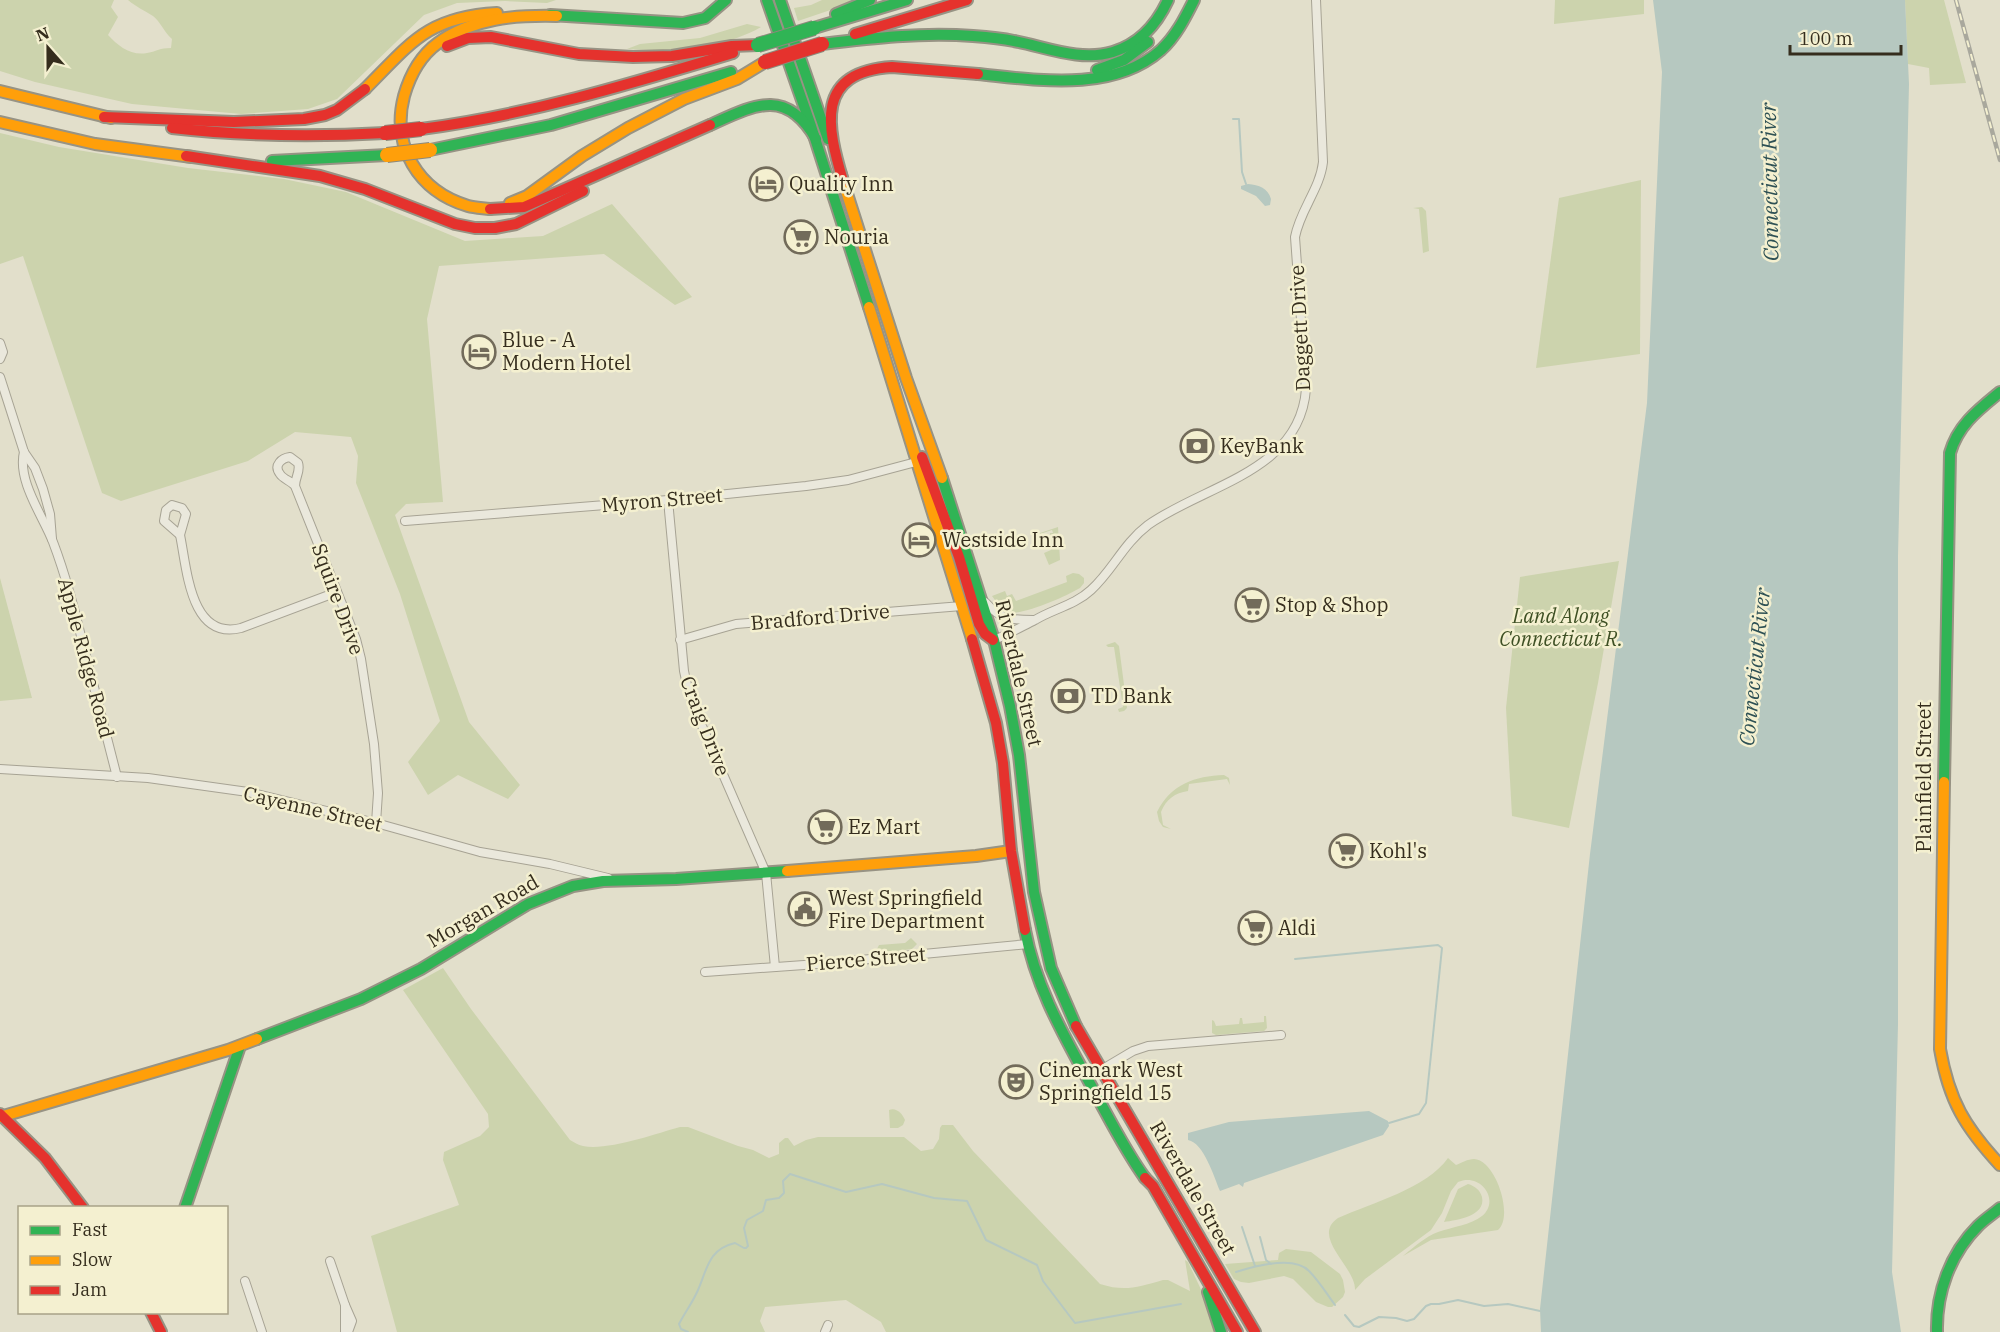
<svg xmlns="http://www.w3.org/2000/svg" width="2000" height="1332" font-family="'IBM Plex Serif',serif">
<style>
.green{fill:#ccd3ad;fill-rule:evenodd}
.water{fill:#b6c8c0}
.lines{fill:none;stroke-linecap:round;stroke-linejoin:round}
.stream{stroke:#b6c8c0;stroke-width:2}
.street-casing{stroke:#a7a394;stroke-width:10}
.fast-casing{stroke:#979384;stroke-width:14}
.slow-casing{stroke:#979384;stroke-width:14}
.jam-casing{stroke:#979384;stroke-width:14}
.street{stroke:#eae8dc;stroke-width:8}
.fast{stroke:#30b455;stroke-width:10}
.slow{stroke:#ff9f0a;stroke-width:10}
.jam{stroke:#e5322d;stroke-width:10}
.rail-casing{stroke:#a9a89d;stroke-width:4.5}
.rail{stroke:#f4f0d0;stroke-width:2;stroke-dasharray:7;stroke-linecap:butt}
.fast-bridge-casing{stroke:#8c897b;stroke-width:16;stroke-linecap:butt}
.slow-bridge-casing{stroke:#8c897b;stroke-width:16;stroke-linecap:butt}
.jam-bridge-casing{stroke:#8c897b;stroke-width:16;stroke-linecap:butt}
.fast-bridge{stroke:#30b455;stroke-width:14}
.slow-bridge{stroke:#ff9f0a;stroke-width:14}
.jam-bridge{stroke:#e5322d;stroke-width:14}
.labels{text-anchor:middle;stroke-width:5;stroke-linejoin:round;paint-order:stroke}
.poi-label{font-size:20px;fill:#352d1d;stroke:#f4f0d0;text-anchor:start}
.street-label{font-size:20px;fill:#352d1d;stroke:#f4f0d0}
.park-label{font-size:20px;font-style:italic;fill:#3e5024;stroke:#f4f0d0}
.water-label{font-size:21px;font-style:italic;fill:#2d5054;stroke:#f4f0d0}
</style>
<rect width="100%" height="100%" fill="#e2dfcb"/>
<g class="green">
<path d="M0,0H556L547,3L505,1L457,3L424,15L337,99L308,109L241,114L132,104L35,82L0,71ZM114,0H128C136,7 144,10 153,16C160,21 164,32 172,39L171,48C159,48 158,51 147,53C131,56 118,46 108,35L118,17L111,7Z"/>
<path d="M822,0H860L798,21L794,8L811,5Z"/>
<path d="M1555,0H1644V14L1554,24Z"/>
<path d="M1905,0H1944L1966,83L1930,85L1929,68L1908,64Z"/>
<path d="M747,24L761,27C723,49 671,52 627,49L640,44L700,38Z"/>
<path d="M0,133L59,147L188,168L284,179L346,192L465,241L543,236L612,204L692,297L675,305L604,254L439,266L427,319L443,502L406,504L395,515L469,722L520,785L508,799L458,775L428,795L408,762L440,721L400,594L356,483L358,456L351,437L295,432L248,461L121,501L102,493L23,256L0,264Z"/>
<path d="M1641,180L1640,354L1536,368L1559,198Z"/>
<path d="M1422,207L1426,211L1429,251L1423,253L1419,209L1413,208Z"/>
<path d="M1058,527L1060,560L1049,565L1044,553L1051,550L1050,533H1053L1052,530L1037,535L1036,538L1035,537L1037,534Z"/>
<path d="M1619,561L1598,683L1569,828L1512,816L1506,708L1520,577Z"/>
<path d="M1073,573L1079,574L1084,578V583L1080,588C1063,598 1023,615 1006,613V611L1001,608L992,596L1005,591L1007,596L1012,594L1016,601L1067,582L1066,576Z"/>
<path d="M0,578L32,698L0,701Z"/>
<path d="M1115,642L1119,646L1127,708L1124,711L1119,712L1118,709L1123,707L1114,647H1108L1106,645Z"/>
<path d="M1224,775L1229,778L1230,785L1227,779L1189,784L1188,791C1175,793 1166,799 1161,812L1163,825L1171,829L1163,827L1159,821L1157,812C1171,784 1195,776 1224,775Z"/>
<path d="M911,938L917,944L912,949L880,953L876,951L879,945L905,943Z"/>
<path d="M443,968L471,1009L570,1140C574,1142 578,1145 583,1146C607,1151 655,1134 680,1127H688L738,1146L753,1150L769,1158L779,1154V1143L785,1138H788L794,1146L806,1140L818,1137H904L921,1151L933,1149L939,1139L940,1128L942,1125H953L973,1151L1100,1284C1125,1292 1138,1287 1163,1280H1168L1190,1291L1185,1260L1188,1262L1206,1300L1216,1332H886L881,1322L846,1300L765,1307L760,1321L765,1332H397L371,1236L459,1205L443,1160L444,1152L480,1136L489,1127L488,1114L403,990Z"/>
<path d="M1264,1016H1266L1267,1028L1264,1031L1216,1035L1212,1033V1020L1214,1021L1216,1026L1239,1024L1240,1018H1242L1243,1024L1264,1022Z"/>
<path d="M889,1110C896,1107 902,1113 905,1120L903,1125L898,1128H890Z"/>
<path d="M1448,1158L1456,1165C1461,1163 1468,1159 1474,1159C1496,1160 1514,1217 1498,1230L1431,1240L1403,1256C1414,1247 1425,1237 1438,1232C1452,1227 1471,1225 1482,1216C1501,1200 1480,1172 1458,1182L1451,1191L1442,1213L1431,1230L1365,1279L1355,1290C1356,1267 1310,1237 1338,1218C1372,1203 1427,1188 1448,1158Z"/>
<path d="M1468,1184C1475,1186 1480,1190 1482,1197C1486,1216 1457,1220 1444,1222L1458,1189Z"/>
<path d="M1286,1249L1311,1252L1340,1274L1343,1280L1345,1292L1343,1297L1332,1307H1328L1316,1302L1293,1279L1284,1276L1249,1283L1241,1282L1234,1279L1225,1264L1278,1260L1279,1253Z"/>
</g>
<g class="water">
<path d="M1653,0H1905L1909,84L1898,556V1024L1892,1272L1901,1332H1541L1540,1309L1590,854L1647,403L1662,72Z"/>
<path d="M1248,184C1259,185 1268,188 1271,199L1270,205L1265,206L1256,196L1241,189V186Z"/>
<path d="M1369,1111L1388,1121L1389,1126L1383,1135L1244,1183L1243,1187L1239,1184L1220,1191C1214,1177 1204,1143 1188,1140V1133L1229,1122Z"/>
</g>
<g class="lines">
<g class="stream">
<path d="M1233,119H1239L1242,172L1246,184"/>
<path d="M1295,959L1438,945L1442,948L1426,1103L1419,1114L1389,1123"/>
<path d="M1242,1227L1255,1266"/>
<path d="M1260,1237L1266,1260L1271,1264"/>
<path d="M1236,1272C1255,1266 1294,1255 1309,1271C1319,1281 1327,1294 1335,1305"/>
<path d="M1345,1315L1354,1326L1359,1327L1379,1317L1396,1318L1407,1321L1414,1319L1426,1306L1431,1304H1439L1458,1300L1484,1306L1508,1304L1540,1311"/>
<path d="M688,1332L681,1329L679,1324C685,1312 693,1302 698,1290C707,1270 708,1249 735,1243L744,1248H746L748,1246L744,1228L747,1220L763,1211L766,1200L779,1198L784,1193L783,1181L790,1174L846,1192L882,1184L934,1198L967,1201L986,1240L1037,1265L1043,1281L1075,1323L1181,1304"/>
</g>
<g class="street-casing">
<g id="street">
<path d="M0,343L3,352L0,359"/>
<path d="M0,377L24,452L35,468L43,489L50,514L52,539"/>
<path d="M24,452C17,481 43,516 53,542C66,576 75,612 84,648C95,691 106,734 117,777"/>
<path d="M295,486C291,481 283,479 280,474C273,465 282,458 290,457L298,463C301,471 295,477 295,486L356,639L361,659L374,744L378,793L376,823"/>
<path d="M668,500L684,671L689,694L695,710L766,873L775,967"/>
<path d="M172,505L182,508L186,514L180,535L164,521L166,510Z"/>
<path d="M405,521L668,500L806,486L848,480L916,462"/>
<path d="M180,535C187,568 190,641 241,628L337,592"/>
<path d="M985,602C1001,620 1011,620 1033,620"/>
<path d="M680,640L736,624L962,606"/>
<path d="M994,640C1009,634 1021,627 1035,620C1053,609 1075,605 1091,590C1113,570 1123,544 1148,525C1204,485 1300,472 1306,389L1295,237C1300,210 1320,189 1323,162L1316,0"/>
<path d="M0,769L148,778L248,792L376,823L480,852L550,864L608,878"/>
<path d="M705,972L818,964L1028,944"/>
<path d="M1101,1070L1133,1051L1148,1046L1281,1035"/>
<path d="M330,1261L345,1305"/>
<path d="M245,1281L262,1332"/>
<path d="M345,1332V1305L352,1321L348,1332"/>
<path d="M825,1332L828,1325"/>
</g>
</g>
<g class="fast-casing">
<g id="fast">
<path d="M767,0L811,126L869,307"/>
<path d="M780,0L828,139"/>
<path d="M836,14L870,0"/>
<path d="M550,15L683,23L705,18L726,0"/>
<path d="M814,28L907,0"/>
<path d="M822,44C872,38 922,32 973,36C987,37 1000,38 1014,41C1046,47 1080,62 1113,52C1139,44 1157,24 1168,0"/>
<path d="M1097,70L1124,60L1148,42"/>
<path d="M978,74C1037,80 1112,93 1161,50C1176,36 1185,18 1194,0"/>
<path d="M710,125C754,105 786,87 816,139"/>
<path d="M430,150L551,125L731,72"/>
<path d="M272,161L387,155"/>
<path d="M942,478L994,640L1010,706L1019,755L1034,892L1051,968L1076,1026"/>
<path d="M1944,782L1950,453C1958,425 1978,410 2000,392"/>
<path d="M1025,930C1036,989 1066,1039 1094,1091C1110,1120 1126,1152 1145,1178"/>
<path d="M257,1039L361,999L421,969L528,904L573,886L603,881L676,879L787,871"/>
<path d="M185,1208L240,1046"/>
<path d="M1208,1292L1221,1332"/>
<path d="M1937,1332C1936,1293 1950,1254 1978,1226C1985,1219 1993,1214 2000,1208"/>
</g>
</g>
<g class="slow-casing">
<g id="slow">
<path d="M365,89C411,43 427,17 497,13"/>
<path d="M0,91L111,118"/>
<path d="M0,122L95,144L192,157"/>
<path d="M840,172L906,378L942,478"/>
<path d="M510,203L527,196L582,156L628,128L684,99L737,79L765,62"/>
<path d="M490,209C483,208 475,208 468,206C418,191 391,146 404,96C410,75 420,56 438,43C472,18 516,15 557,16"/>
<path d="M869,307L972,639"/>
<path d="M1944,782L1940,1049C1949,1101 1965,1127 2000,1165"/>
<path d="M787,871L976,856L1011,851"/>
<path d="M0,1117L228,1050L257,1039"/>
</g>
</g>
<g class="jam-casing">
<g id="jam">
<path d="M855,34L967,0"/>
<path d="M447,46L468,38L491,37L579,54L633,57L672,56L732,46L758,45"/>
<path d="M104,117L234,122L304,119L325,115L337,110L365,89"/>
<path d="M172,128C243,136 314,137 385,133"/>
<path d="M421,129C528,115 630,84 733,53"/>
<path d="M186,156L320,176L365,189L455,224L475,228H495L516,224L583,191"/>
<path d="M843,181C827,127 814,72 892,67L978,74"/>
<path d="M490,209L524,207L710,125"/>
<path d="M922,457L959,557L979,624L985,634L993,640"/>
<path d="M972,639L996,723L1003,763L1011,851L1025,930"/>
<path d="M1076,1026L1255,1332"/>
<path d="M0,1114L45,1158L83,1208"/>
<path d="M1145,1178L1153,1186L1237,1332"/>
<path d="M151,1312L161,1332"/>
</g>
</g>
<use href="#street" class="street"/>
<use href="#fast" class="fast"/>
<use href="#slow" class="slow"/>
<use href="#jam" class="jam"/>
<g class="rail-casing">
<path id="rail" d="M1956,0L2000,160"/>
</g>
<use href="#rail" class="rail"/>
<g class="fast-bridge-casing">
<path id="fast-bridge" d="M758,45L814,28"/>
</g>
<g class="slow-bridge-casing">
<path id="slow-bridge" d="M387,155L430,150"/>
</g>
<g class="jam-bridge-casing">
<g id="jam-bridge">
<path d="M765,62L822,44"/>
<path d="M385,133L421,129"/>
</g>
</g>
<use href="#fast-bridge" class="fast-bridge"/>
<use href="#slow-bridge" class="slow-bridge"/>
<use href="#jam-bridge" class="jam-bridge"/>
</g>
<defs>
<g id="hotel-ring" transform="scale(1.725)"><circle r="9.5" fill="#f4f0d0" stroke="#726b5a" stroke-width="1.5"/><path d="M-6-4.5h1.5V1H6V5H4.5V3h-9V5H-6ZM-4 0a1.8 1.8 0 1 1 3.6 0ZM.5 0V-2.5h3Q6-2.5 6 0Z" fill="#726b5a"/></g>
<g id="supermarket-ring" transform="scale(1.725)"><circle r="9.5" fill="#f4f0d0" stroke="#726b5a" stroke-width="1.5"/><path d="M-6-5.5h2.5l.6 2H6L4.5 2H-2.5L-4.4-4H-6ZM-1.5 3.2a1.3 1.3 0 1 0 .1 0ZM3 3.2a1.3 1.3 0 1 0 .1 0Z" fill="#726b5a"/></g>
<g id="bank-ring" transform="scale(1.725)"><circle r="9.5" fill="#f4f0d0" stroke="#726b5a" stroke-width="1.5"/><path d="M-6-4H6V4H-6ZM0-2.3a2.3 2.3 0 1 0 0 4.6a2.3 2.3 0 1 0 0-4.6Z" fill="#726b5a"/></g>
<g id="civic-ring" transform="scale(1.725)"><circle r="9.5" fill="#f4f0d0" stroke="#726b5a" stroke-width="1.5"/><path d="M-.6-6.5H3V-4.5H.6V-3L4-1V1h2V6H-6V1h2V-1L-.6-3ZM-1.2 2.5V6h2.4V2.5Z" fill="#726b5a"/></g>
<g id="theatre-ring" transform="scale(1.725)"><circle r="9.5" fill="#f4f0d0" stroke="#726b5a" stroke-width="1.5"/><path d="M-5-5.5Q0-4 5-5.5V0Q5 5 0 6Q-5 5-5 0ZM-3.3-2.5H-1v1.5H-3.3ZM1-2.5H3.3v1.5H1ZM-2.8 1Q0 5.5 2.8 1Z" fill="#726b5a"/></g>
</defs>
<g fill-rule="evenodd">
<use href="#hotel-ring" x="766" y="184"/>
<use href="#supermarket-ring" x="801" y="237"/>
<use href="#hotel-ring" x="479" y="352"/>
<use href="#bank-ring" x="1197" y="446"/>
<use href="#hotel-ring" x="919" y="540"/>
<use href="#supermarket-ring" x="1252" y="605"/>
<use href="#bank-ring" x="1068" y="696"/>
<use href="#supermarket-ring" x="825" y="827"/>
<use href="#supermarket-ring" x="1346" y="851"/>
<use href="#civic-ring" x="805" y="909"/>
<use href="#supermarket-ring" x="1255" y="928"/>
<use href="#theatre-ring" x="1016" y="1082"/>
</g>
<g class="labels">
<g class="poi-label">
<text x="789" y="191">Quality Inn</text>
<text x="824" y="244">Nouria</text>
<text x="502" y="347">Blue - A<tspan x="502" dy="23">Modern Hotel</tspan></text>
<text x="1220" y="453">KeyBank</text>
<text x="942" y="547">Westside Inn</text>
<text x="1275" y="612">Stop &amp; Shop</text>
<text x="1091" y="703">TD Bank</text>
<text x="848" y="834">Ez Mart</text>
<text x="1369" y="858">Kohl's</text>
<text x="828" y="905">West Springfield<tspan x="828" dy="23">Fire Department</tspan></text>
<text x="1278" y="935">Aldi</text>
<text x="1039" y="1077">Cinemark West<tspan x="1039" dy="23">Springfield 15</tspan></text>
</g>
<g class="street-label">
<text transform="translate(1300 328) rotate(-93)" y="7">Daggett Drive</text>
<text transform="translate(662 500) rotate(-5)" y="7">Myron Street</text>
<text transform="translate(338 599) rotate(70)" y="7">Squire Drive</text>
<text transform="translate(820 617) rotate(-5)" y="7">Bradford Drive</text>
<text transform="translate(86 658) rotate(75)" y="7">Apple Ridge Road</text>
<text transform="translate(1019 673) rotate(77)" y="7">Riverdale Street</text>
<text transform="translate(705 726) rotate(69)" y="7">Craig Drive</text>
<text transform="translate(1924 777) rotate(-90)" y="7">Plainfield Street</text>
<text transform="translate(313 809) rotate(13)" y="7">Cayenne Street</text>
<text transform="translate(483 911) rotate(-30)" y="7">Morgan Road</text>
<text transform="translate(866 959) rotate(-5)" y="7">Pierce Street</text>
<text transform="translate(1193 1188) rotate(60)" y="7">Riverdale Street</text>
</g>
<g class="park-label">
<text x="1561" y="623">Land Along<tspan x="1561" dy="23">Connecticut R.</tspan></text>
</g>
<g class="water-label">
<text transform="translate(1770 182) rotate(-91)" y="7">Connecticut River</text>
<text transform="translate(1755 667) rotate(-84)" y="7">Connecticut River</text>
</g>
</g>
<rect x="18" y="1206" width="210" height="108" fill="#f4f0d0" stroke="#a8a288" stroke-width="1.5"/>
<rect x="30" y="1226" width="30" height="9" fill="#30b455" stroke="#a8a288" stroke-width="1.5"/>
<text x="72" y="1236" font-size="18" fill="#352d1d">Fast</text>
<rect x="30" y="1256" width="30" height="9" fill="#ff9f0a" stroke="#a8a288" stroke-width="1.5"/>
<text x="72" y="1266" font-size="18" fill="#352d1d">Slow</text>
<rect x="30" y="1286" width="30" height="9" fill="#e5322d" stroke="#a8a288" stroke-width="1.5"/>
<text x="72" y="1296" font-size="18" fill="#352d1d">Jam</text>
<g transform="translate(48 48) rotate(339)" stroke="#f4f0d0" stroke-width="4.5" paint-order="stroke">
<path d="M0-4.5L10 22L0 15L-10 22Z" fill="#352d1d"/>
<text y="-9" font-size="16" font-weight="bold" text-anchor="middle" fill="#352d1d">N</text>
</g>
<path d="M1790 45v9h111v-9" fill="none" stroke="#352d1d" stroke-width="3"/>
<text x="1799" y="45" font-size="18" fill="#352d1d" stroke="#f4f0d0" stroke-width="4.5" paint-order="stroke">100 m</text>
</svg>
